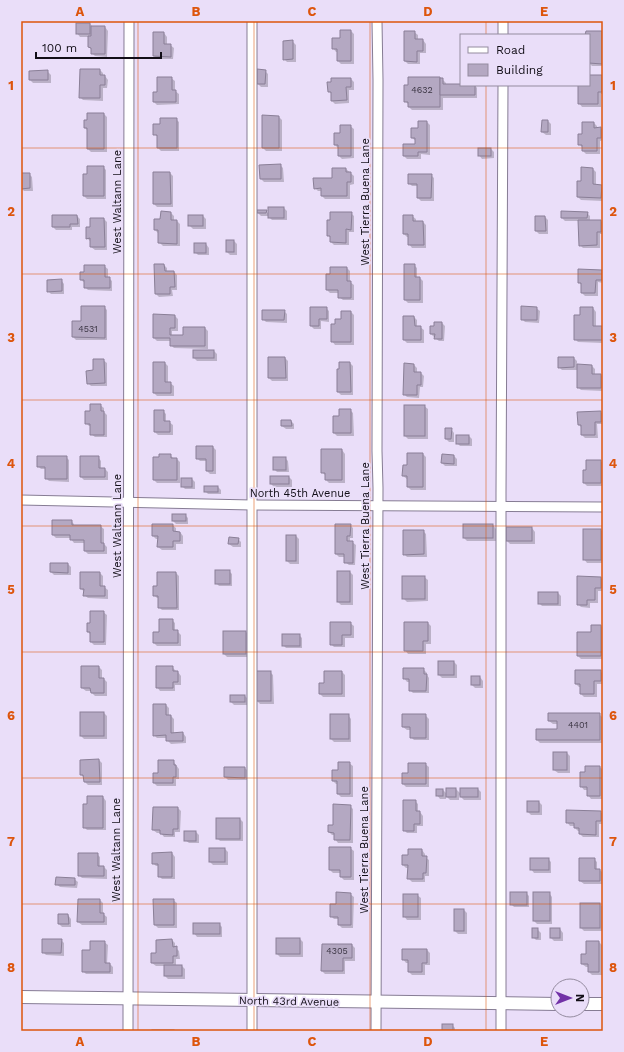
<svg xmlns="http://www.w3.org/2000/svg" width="624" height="1052" font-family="'Work Sans',sans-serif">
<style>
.shadow{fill:#0003}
.building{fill:#b4a8c2;stroke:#8a7f97}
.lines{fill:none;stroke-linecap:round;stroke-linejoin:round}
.minor-casing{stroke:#867c94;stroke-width:11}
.major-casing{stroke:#867c94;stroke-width:14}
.minor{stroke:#fff;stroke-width:9}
.major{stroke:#fff;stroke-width:12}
.grid{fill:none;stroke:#dd550d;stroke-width:1;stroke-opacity:0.55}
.labels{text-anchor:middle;stroke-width:3.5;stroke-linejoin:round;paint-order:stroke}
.number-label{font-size:9px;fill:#3a3442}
.street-label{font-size:11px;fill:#120e17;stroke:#eadef9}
.neatline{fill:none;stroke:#dd550d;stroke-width:1.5}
.grid-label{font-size:13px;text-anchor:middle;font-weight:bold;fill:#dd550d}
</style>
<rect width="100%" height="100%" fill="#eadef9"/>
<g class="shadow">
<path d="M90,24L93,27H105L108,31L107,57L95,56L92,53V50L89,47V37H80L77,33Z"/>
<path d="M351,31L354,34V64H341L338,61V52H336L333,48L341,39Z"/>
<path d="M414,32L418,35V40H423L426,44V53H420V64H408L405,61Z"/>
<path d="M602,32L603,34V66H592L589,63V35H586Z"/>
<path d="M154,33H164L167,37V45H170L174,48L173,59H157L154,56Z"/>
<path d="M292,41L296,45V62H287L284,59Z"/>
<path d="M100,70L103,73V76H105L108,80L107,88H103V101L83,100L80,97Z"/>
<path d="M47,71L51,75V83H33L30,80V72Z"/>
<path d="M265,71L268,74V87H261L258,84Z"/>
<path d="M589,76H602L603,77V94H601V107H582L579,103V85H589Z"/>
<path d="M171,78L175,81V91L179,94V104L157,105L154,102Z"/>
<path d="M351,79L354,82V90H349V103L335,104L332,101V95L329,91Z"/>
<path d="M442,79L446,83V85H475L477,88V98H443V110H412L409,107V105L405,101Z"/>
<path d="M104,114L107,117V152H91L88,149V131L85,128Z"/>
<path d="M279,117L282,120V151H266L263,148Z"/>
<path d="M176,119L179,122V151H161L158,148V137L154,134L161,125Z"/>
<path d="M543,121H548L551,124V135H546L542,132Z"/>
<path d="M419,122H427L430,125V155L421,154V159H407L404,156L416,145V141L412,138L419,129Z"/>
<path d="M594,123L597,126V129L601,128L603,131V140L600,141V154H586L583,151V148L579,144L583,135Z"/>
<path d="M350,126L354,129V158L342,159L339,156L338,148L335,145L341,134Z"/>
<path d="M479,149H491L494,152V158L482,159L479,155Z"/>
<path d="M280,165L283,168L284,182H264L261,179Z"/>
<path d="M103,167L106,170V199H87L84,196Z"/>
<path d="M582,168L593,169L596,172V185L601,186L603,187V201L581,200L578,197L582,182Z"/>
<path d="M346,169L354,176V184L350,185V199H325L322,196V191H318L315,188L333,179Z"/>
<path d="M154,173H170L173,176V207H157L154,204Z"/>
<path d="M21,174H29L32,177L33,191H24L21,188Z"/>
<path d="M431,175L434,178V201H421L418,198V186H412L409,183Z"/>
<path d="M284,208L287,211V220H272L269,217V216H261L258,213L266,211L269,214Z"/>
<path d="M171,213L174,216V221H177L180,224V246H163L160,243V233H158L155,230L161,220Z"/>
<path d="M351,213L354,216V232H349V245H334L331,242V238L328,235L331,221Z"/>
<path d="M587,213L590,216V221H601L603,223V234H600V248H583L580,245L579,221H565L562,218Z"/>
<path d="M77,216L80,219V227H72V230H56L53,227Z"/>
<path d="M203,216L206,219V229H193L189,225Z"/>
<path d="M412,216L416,219V222H423L426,225V248H412L409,244V237H407L404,234Z"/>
<path d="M536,217H545L548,220V234H539L536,231Z"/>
<path d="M104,219L107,222V250H95L91,247L90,241L87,238L91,228Z"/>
<path d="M234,241L237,244V255H230L227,252Z"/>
<path d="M206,244L209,248V255H198L195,252Z"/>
<path d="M164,265L167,268V272H174L177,275V290H172L173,296L159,297L156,294Z"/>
<path d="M414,265L417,268V278H420L423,281V303H408L405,300Z"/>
<path d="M104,266L108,269V278H109L112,281V291L88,290L85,287V283L81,280V273H85Z"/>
<path d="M347,268L350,271V282L354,285V300H343L339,297V293H330L327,290L331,275Z"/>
<path d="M602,271L603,272V283L598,282V296H585L582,293V286L579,282Z"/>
<path d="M61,280L64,284V294H51L48,291Z"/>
<path d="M104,307L107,310V340H76L73,337L82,322Z"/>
<path d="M326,308L329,311V322L321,321V329H314L311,326Z"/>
<path d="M536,308L540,311L539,323L525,322L522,319Z"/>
<path d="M593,308L596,312V327H602L603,329V343L578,342L575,339L581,316Z"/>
<path d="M284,311L287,314V323L266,322L263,319Z"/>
<path d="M351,312L354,315V345H335L332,341L336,325Z"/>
<path d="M175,316L178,319V331H172V336H184L205,328L208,331V349L174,348L171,345V341H157L154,338Z"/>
<path d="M404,317H414L417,320V327H420L424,330V343H407L404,340Z"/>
<path d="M442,323L445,326L444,341H439L435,338V337H434L431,334Z"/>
<path d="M214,351L217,354V361H197L194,358Z"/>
<path d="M285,358L288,361V381H272L269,378Z"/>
<path d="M574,358L577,361V365L592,366L595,369V375H601L603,377V391L581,390L578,387V370H562L559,367Z"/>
<path d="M103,360L107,363V386H91L88,383L94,371Z"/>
<path d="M165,363L168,366V383H170L174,386V396H157L154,393Z"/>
<path d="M350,363L353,366V395H341L338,392Z"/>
<path d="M405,364L414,365L417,368V373H421L424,376L423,387H420L419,398L407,397L404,394Z"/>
<path d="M100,405L104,408V412L107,415V437H95L91,434V426H89L86,423L91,412Z"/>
<path d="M424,406L428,409V439H408L405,436Z"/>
<path d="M350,410L353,413L354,436H337L334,433L340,417Z"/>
<path d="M163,411L166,414V422H169L173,425V435H158L155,432Z"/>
<path d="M601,412L603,415V424H597L598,438H585L582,435V428L579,425Z"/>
<path d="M282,421H291L294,424V429H286L282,426Z"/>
<path d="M451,429L454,433V442H449L446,439Z"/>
<path d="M457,436H469L472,439V446H460L457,443Z"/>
<path d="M197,447H213L216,450V474H210L207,471V461H200L197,458Z"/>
<path d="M322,450H342L345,454V483H329L326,480L325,475L322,472Z"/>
<path d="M408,454H423L426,457V490H411L408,487V479H407L403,476L408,466Z"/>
<path d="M170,455L174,459H177L180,462V483H157L154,480Z"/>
<path d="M454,456L457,459V466H445L442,463Z"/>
<path d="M66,457L69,460V482L49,481L46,478V469H41L38,466Z"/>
<path d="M98,457L101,461V469H105L108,472V480H84L81,477Z"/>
<path d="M285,458L288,461L289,472H277L274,469Z"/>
<path d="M600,461L603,463V486H587L584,483L587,471Z"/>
<path d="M289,477L292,480V487H274L271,484Z"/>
<path d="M182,479H192L195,482V489H185L182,486Z"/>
<path d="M218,487L221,490V494H208L205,491Z"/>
<path d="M185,515L188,518V524H176L173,521Z"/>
<path d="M71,521L74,524V526H100L104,529V544L107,547V554H88L85,551V543H74L71,539V538H56L53,535Z"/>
<path d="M172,525L176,528V532H180L183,536V544H176V550H162L158,547V539H156L153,536Z"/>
<path d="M350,525L353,528V538H350V542H352L356,545L355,565H349L345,562V557H339L336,554Z"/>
<path d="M464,525H493L496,529V541H467L464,538Z"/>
<path d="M532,528L535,532V544H510L507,541Z"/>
<path d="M584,530H601L603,532V563H587L584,559Z"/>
<path d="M423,531L426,534L427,557H407L404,554Z"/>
<path d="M296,536L299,539V564H290L287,561Z"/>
<path d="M238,539L241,542V547H233L229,544Z"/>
<path d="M68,564L71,567V575H54L51,572Z"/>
<path d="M229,571L232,574V586H219L216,583Z"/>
<path d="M350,572L353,575V605H341L338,602Z"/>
<path d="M81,573H100L103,576V587H104L108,590V599L88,598L84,595L85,592L81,589Z"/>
<path d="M176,573L179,576V610H162L159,607V598H157L154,595Z"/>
<path d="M424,577L428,580V601L407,602L403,598Z"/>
<path d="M578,577L601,578L603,580V591H598V603H590V608L581,607L578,604Z"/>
<path d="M539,593H558L561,596V606H542L539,603Z"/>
<path d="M103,612L107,615L106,645H94L91,642V635L88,632L91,624Z"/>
<path d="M172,620L175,623V631H177L181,635V646H157L154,643L160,633Z"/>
<path d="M350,623L354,626V638H345V647H334L331,644Z"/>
<path d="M428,623L431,626V644H426V654H408L405,650Z"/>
<path d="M592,626H601L603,628V659H581L578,656L592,633Z"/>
<path d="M246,632L249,635V657H227L224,654Z"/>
<path d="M299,635L302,638V648H286L283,645Z"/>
<path d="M454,662L457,665V678H442L439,675Z"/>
<path d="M99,667L102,670V679H104L107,682V696H95L92,693L91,691H86L82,688Z"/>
<path d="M172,667L176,671V672H178L181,676V685H175V691H160L157,687Z"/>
<path d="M423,669L427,673V675L429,678V693H413L410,690V682H407L404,678Z"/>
<path d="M600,671L603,674V684H597V697H584L581,694V687H579L576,684Z"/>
<path d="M270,672L273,675L274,704H260L257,701Z"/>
<path d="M342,672L345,675V697H323L320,694L325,684Z"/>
<path d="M480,677L483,681V688H475L472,685Z"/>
<path d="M245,696L248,699V705H234L231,702Z"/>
<path d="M166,705L169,708V716H171L174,719V734L183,733L186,737V743L171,744L167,740V738H157L154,735Z"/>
<path d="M104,713L107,716V739H84L81,736Z"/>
<path d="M599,714L602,717V743H540L537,740V730H558V724H553L549,721Z"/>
<path d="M348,715L351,719V742H334L331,739Z"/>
<path d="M425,715L429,719V740H414L411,737V730H407L403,727Z"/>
<path d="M554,753H567L570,756V773H558L554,770Z"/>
<path d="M99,760L102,763V785H88L85,782V778L81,775Z"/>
<path d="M173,761L179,769V779H176V786H157L154,783L159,774Z"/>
<path d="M349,763L353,766V797H341L338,794V784H336L333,781L339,771Z"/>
<path d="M425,764L429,767V787H406L403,784L409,774Z"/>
<path d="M600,767L603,770V799H591L588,795V790H584L581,786L586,773Z"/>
<path d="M245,768L248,771V780H228L225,777Z"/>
<path d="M456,789L461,794L478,789L481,792V800H464L459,795V800H450L446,796V799H440L437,795L443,790L447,794Z"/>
<path d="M103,797L106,801V830H87L84,827Z"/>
<path d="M415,801L418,804V812H420L423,816V826H417V833H407L404,830Z"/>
<path d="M539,802L542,805V815H531L528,812Z"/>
<path d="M350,806L353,809V843H338L335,839V835H332L329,832Z"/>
<path d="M178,808L181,811L180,832H175V837H164L161,833H157L153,830Z"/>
<path d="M600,812L603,814V824H599V837H583L580,834V831H578L575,828V826H570L567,822Z"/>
<path d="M240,819L243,822V841H220L217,838Z"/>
<path d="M196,832L199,835V843H189L185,840Z"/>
<path d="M350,848L354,851V880H344L341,877V873H333L330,870Z"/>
<path d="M225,849L228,852V865H213L210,862Z"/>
<path d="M422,850L425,854V857L429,860V876H425V882H412L408,878L409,868H406L403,865L409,856Z"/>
<path d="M172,853L175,857V879H162L159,876V866H156L153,863Z"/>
<path d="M97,854L100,857V867H104L107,870V879L82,878L79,875Z"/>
<path d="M548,859L551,862V873H534L531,869Z"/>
<path d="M594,859L597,862V870H600L603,873V884H584L580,881Z"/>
<path d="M74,879L78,882L77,888L60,887L56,884Z"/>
<path d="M526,893L529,896V907H514L511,904Z"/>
<path d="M534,893H549L552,897V924H537L534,921Z"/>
<path d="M350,894L354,897L353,928H342L339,925V919H334L331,916L337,905Z"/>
<path d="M417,895L421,898V920H407L404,916Z"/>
<path d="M100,900L103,903V914L107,917V925H82L78,922Z"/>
<path d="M173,900L177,903V928H158L155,925Z"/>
<path d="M600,904L603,907V931H584L581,928Z"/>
<path d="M455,910H464L467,913V934H458L455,931Z"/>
<path d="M59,915H68L71,919V927H62L59,924Z"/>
<path d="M219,924L222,927V937H197L194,933Z"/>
<path d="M537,929L541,933V940H536L533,937Z"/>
<path d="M560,929L563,933V941H554L551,938Z"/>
<path d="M300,939L303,942V957H280L277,954Z"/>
<path d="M61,940L64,943V956L46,955L43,952Z"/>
<path d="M172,940L175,943V947L179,951L180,959H176V966H182L185,969V979H168L165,976V966H156L152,963L157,954Z"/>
<path d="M104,942L108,945L107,964H110L113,967V974H86L83,971L91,951Z"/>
<path d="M599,942L602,945V975H592L589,972V967H586L582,964Z"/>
<path d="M323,945H352L355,948V961H345V974H325L322,971Z"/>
<path d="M427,950L430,953V965H425V975H412L409,972V963H406L403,959Z"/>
<path d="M452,1025L455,1028V1031H444Z"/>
</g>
<g class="building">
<rect x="76" y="23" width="14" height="11"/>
<path d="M91,26H105V54H91V48L88,47V36H91Z"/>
<path d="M340,30H351V61H337V49H332V38H340Z"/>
<path d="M404,31H415V39H423V51H417V62L404,61Z"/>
<path d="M586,31H602V64L589,63V35H585Z"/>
<path d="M153,32H164V44H171V57L153,56Z"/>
<path d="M293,40V59L283,60V41Z"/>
<path d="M80,69H100V75H105V85H100V98H79Z"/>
<path d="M257,69L266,70L265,84H257Z"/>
<path d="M48,70V80H29V71Z"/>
<path d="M589,75H602V92H598V104H578V85H589Z"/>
<path d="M157,77H172V90H176V102H153V92H157Z"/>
<path d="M408,77H440V107H408V102H404V85H408Z"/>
<path d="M331,78H351V87H346L347,100L331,101V92H328L327,82H331Z"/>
<path d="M440,78H443V84H461V85H475V95H440Z"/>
<path d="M87,113H104V149H87V128H84V120H87Z"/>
<path d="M262,115L279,116V148H262Z"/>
<path d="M160,118H177V148H157V135H153V124H160Z"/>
<path d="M542,120H548V132H541Z"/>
<path d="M418,121H427V152H418V156H403V144H415V138H411V128H418Z"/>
<path d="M582,122H594V128L601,127V138H597V151H582V145H578V134H582Z"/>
<path d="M340,125H351V156H338V145H334V133H340Z"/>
<rect x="478" y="148" width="13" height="8"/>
<path d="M281,164V179H260L259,165Z"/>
<path d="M87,166H104V196H83V174H87Z"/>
<path d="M581,167L593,168V184L602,185L601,198L577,197V181H581Z"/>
<path d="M332,168H346V172H351V182H347V196H321V188L314,189L313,178H332Z"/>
<path d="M153,172H170L171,204H153Z"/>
<path d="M21,173H30V188L21,189Z"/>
<path d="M408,174H432L431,198H417V184H408Z"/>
<rect x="268" y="207" width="16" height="11"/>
<path d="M257,210H267L266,213H257Z"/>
<path d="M161,211L171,212V220H177V244L158,243V230H154V219H160Z"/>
<path d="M561,211L588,212L587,218H561Z"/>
<path d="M330,212H352L351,230L346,229V243L330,242V236H327V220H330Z"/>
<path d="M52,215H77L78,224H70V227H52Z"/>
<rect x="188" y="215" width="15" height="11"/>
<path d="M403,215H413V221H423L424,245H408V234H403Z"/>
<path d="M535,216H545L546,231H535Z"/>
<path d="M90,218H104L105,247H90V238L86,239V227H90Z"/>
<path d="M578,220H601V232H597V245L579,246Z"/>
<rect x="226" y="240" width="8" height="12"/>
<rect x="194" y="243" width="12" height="10"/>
<path d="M154,264H164L165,271H174L175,287H170V294H155Z"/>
<path d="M404,264H415V277H420V300H404Z"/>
<path d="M84,265H105V277H110V288H84V280H80V272H84Z"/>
<path d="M330,267H347V281H351V298H338V290H326V274H330Z"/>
<path d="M578,269L602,270V280H596L595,293H581V283H578Z"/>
<path d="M62,279V291L47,292V280Z"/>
<path d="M81,306H105V338L72,337V321H81Z"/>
<path d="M521,306L537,307V320H521Z"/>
<path d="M310,307H327V319H319V326H310Z"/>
<path d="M580,307H593V326H602V340H574V315H580Z"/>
<path d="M262,310H285L284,320H262Z"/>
<path d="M341,311H351V342H331V324H335V319H341Z"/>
<path d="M153,314L175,315V328H170V335H183V327H205V346H170V338H153Z"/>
<path d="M403,316H414L415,326H421V340H403Z"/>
<path d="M434,322H442V339H434L435,334H430V326H434Z"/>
<rect x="193" y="350" width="21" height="8"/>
<path d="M268,357H285L286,378H268Z"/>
<path d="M558,357H574V367L558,368Z"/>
<path d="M93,359H104L105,383L87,384L86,371L93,370Z"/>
<path d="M153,362H165V382H171V393H153Z"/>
<path d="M339,362H350L351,392H337V369H339Z"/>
<path d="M404,363L414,364V372H421V385H417V395H403Z"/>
<path d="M577,364L592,365V374H601V388H577Z"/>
<path d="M90,404H101V411H104V435H90V424H85V411H90Z"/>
<rect x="404" y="405" width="21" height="31"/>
<path d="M339,409H351V433H333V416H339Z"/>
<path d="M154,410H164V421H170V432H154Z"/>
<path d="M601,411V422H595V435H581V425H578L577,412Z"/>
<path d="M281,420H291L292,426H281Z"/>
<path d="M445,428H452L451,439H445Z"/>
<rect x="456" y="435" width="13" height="9"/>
<path d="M196,446H213V471H206V459H196Z"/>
<path d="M321,449H342V480H325V473H321Z"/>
<path d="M407,453H423V487H407V476H402L403,465H407Z"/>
<path d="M159,454H171V458H177V480H153V457H159Z"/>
<path d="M442,454L454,455V464L441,463Z"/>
<path d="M37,456H67V479H45V467H37Z"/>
<path d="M80,456H99V468H105V477H80Z"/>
<rect x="273" y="457" width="13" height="13"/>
<path d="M586,460H601V483H583V470H586Z"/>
<rect x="270" y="476" width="19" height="8"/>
<rect x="181" y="478" width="11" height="9"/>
<rect x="204" y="486" width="14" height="6"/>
<rect x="172" y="514" width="14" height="7"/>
<path d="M52,520H72V525H101V543H104V551H84V540H70V535H52Z"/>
<path d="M152,524H173V531L180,532V541H173V547H157L158,536H152Z"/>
<path d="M335,524H351L350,536H347V541H353V563H344V554H335Z"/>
<rect x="463" y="524" width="30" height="14"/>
<rect x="506" y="527" width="26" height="14"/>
<rect x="583" y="529" width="18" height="31"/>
<path d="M403,530H424V554L403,555Z"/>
<rect x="286" y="535" width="10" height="26"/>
<path d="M229,537L239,538L238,544H228Z"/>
<path d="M50,563H68V573L50,572Z"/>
<rect x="215" y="570" width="15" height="14"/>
<rect x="337" y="571" width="13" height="31"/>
<path d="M80,572H100V586H105V596H83L84,589H80Z"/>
<path d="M157,572H176L177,608H158V596H153V586H157Z"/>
<rect x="402" y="576" width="23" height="23"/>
<path d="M577,576L601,577V588H595V600H587V605H577Z"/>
<rect x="538" y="592" width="20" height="12"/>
<path d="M90,611H104V642H90V632H87V623H90Z"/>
<path d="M159,619H173V630H178V643H153V632H159Z"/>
<path d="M330,622H351V635H342V645H330Z"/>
<path d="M404,622H428V641H423V651H404Z"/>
<path d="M591,625H601V656H577V632H591Z"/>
<rect x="223" y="631" width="23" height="23"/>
<rect x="282" y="634" width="18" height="12"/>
<rect x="438" y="661" width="16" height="14"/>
<path d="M81,666H99V678H104V693H91L90,688H81Z"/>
<path d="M156,666H173V671H178V682H173V688H156Z"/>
<path d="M403,668H424V674H427L426,691H409V679H403Z"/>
<path d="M575,670H601V681H594V694H580V684H575Z"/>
<rect x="256" y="671" width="15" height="30"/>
<path d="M324,671H342V694H319V683H324Z"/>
<rect x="471" y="676" width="9" height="9"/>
<rect x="230" y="695" width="15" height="7"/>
<path d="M153,704H166V715H171V733L183,732V741H166V735L153,736Z"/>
<rect x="80" y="712" width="24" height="24"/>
<path d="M548,713H600V740H536V729H557V721H548Z"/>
<rect x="330" y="714" width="19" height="25"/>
<path d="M402,714H426V738H410V727H402Z"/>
<rect x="553" y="752" width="14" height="18"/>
<path d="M99,759L100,782H84L83,775H80V760Z"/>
<path d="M158,760H174V765H176V777H173V783H153V773H158Z"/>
<path d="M338,762H350V794H337V781H332V770H338Z"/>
<path d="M408,763H426V784H402V773H408Z"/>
<path d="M585,766H600V796H587V787H580V772H585Z"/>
<path d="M224,767H245V778L224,777Z"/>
<rect x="446" y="788" width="10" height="9"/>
<rect x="460" y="788" width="18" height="9"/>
<rect x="436" y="789" width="7" height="7"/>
<path d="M87,796H103V828H83V804H87Z"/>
<path d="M403,800H416V811H420V824H414V831H403Z"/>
<rect x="527" y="801" width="12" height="11"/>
<path d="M333,804L351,805L350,840H334V833L328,832V825H333Z"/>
<path d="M153,807H178V829H173V835L160,834V830H152Z"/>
<path d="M566,810L601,811V821H596V835L579,834V828H574V823H566Z"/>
<rect x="216" y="818" width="24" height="21"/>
<rect x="184" y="831" width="12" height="10"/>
<path d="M329,847H351V877H340V870H329Z"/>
<rect x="209" y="848" width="16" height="14"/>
<path d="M408,849H422V856H427L426,873H423V879H407L408,865H402V855H408Z"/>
<path d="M172,852V877H158V864H152V853Z"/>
<path d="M78,853H98V866H104V876H78Z"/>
<rect x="530" y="858" width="19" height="12"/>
<path d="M579,858H595V869H600V881H579Z"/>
<path d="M56,877L75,878V885H55Z"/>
<path d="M336,892L351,893V925H338V917H330V904H336Z"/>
<rect x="510" y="892" width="17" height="13"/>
<rect x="533" y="892" width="17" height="29"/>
<rect x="403" y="894" width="15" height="23"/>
<path d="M78,899H100V913H104V922H77Z"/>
<path d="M153,899H174V925H154Z"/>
<rect x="580" y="903" width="20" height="25"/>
<rect x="454" y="909" width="10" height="22"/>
<path d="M58,914H68L69,924H58Z"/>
<rect x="193" y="923" width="27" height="11"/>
<rect x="532" y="928" width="6" height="10"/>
<rect x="550" y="928" width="10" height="10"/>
<rect x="276" y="938" width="24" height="16"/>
<path d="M42,939H62L61,953H42Z"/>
<path d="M172,939L173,947L177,946V956H173V963H151V953H156V940Z"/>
<path d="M90,941H105V963H110V972H82V950H90Z"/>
<path d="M586,941H599V972H588V964H581V954H586Z"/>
<path d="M322,944H352V958H343V971H321Z"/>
<path d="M402,949H427V963H422V972H408V960H402Z"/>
<rect x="164" y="965" width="18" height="11"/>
<rect x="442" y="1024" width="11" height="7"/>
<rect x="152" y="1030" width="22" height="1"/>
</g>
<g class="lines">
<g class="minor-casing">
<g id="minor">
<path d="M503,35V21"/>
<path d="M21,500L252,505L603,507"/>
<path d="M128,1031L129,21"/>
<path d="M252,1031V21"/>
<path d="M376,1031L378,488L377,451L378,80L377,21"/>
<path d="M501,1031V493L503,85"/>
</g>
</g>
<g class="major-casing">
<g id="major">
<path d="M21,997L558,1004"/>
<path d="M582,1004H603"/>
</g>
</g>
<use href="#minor" class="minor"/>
<use href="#major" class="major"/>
</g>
<path class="grid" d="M138,21V1031M254,21V1031M370,21V1031M486,21V35M486,85V1031M21,148H603M21,274H603M21,400H603M21,526H603M21,652H603M21,778H603M21,904H603"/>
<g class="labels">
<g class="number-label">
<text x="422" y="93">4632</text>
<text x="88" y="332">4531</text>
<text x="578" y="728">4401</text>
<text x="337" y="954">4305</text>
</g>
<g class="street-label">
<text transform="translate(117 202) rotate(-90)" y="4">West Waltann Lane</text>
<text transform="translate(365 202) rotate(-90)" y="4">West Tierra Buena Lane</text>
<text x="300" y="497">North 45th Avenue</text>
<text transform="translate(117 526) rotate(-90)" y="4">West Waltann Lane</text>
<text transform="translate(365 526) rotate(-90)" y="4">West Tierra Buena Lane</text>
<text transform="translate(116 850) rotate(-90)" y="4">West Waltann Lane</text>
<text transform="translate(364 850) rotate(-90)" y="4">West Tierra Buena Lane</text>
<text transform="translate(289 1001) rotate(1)" y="4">North 43rd Avenue</text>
</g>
</g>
<rect width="624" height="1052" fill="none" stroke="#eadef9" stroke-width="44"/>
<rect x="460" y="34" width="130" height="52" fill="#eadef9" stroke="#948b9f"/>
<rect x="468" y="47" width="20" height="6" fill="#ffffff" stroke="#948b9f"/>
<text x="496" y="54" font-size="12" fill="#120e17">Road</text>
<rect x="468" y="64" width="20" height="12" fill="#b4a8c2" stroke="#948b9f"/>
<text x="496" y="74" font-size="12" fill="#120e17">Building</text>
<g transform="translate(570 998) rotate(90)"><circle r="19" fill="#eadef9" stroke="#948b9f"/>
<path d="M0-3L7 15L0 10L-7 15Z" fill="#7232a7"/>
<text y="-6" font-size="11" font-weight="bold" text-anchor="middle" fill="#120e17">N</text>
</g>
<path d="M36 52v6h125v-6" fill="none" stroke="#120e17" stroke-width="2"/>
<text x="42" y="52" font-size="12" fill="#120e17" stroke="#eadef9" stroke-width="3" paint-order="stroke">100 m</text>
<rect x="22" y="22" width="580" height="1008" class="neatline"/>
<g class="grid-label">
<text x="80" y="16">A</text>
<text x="196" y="16">B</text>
<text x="312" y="16">C</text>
<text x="428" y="16">D</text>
<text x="544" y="16">E</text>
<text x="11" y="90">1</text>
<text x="613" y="90">1</text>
<text x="11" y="216">2</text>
<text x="613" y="216">2</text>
<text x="11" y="342">3</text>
<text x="613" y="342">3</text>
<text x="11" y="468">4</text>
<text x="613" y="468">4</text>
<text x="11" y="594">5</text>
<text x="613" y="594">5</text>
<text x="11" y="720">6</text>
<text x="613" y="720">6</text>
<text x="11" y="846">7</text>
<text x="613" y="846">7</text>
<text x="11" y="972">8</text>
<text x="613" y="972">8</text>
<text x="80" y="1046">A</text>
<text x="196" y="1046">B</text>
<text x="312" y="1046">C</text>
<text x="428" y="1046">D</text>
<text x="544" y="1046">E</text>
</g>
</svg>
